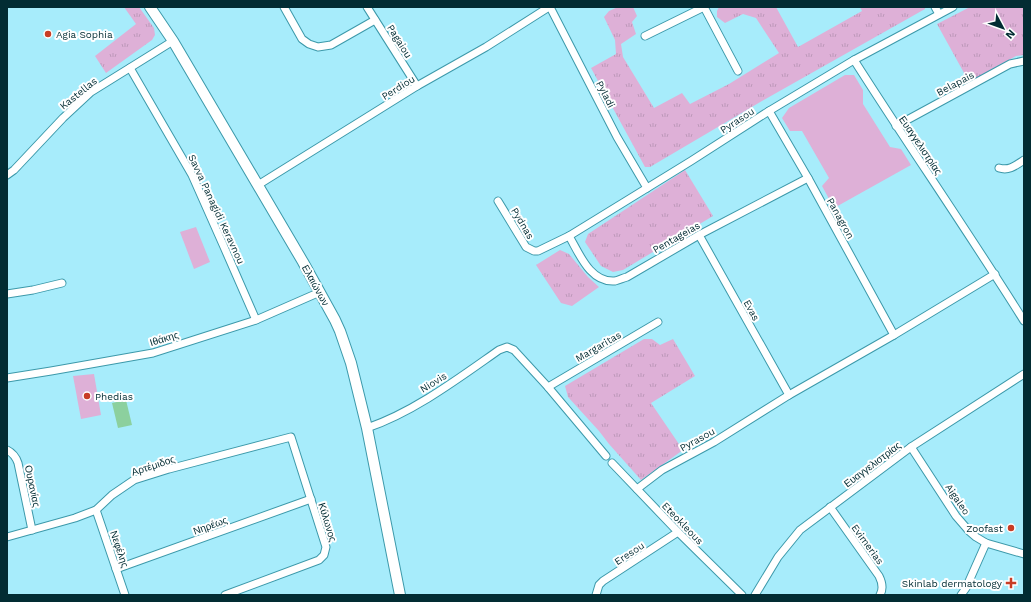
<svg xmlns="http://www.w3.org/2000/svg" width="1031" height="602" font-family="'Work Sans',sans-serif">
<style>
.grass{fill:url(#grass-tufts)}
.park{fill:#deb0d7}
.water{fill:#8cd09e}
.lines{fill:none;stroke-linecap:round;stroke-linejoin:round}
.street-casing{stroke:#3c99aa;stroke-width:9}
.secondary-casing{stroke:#3c99aa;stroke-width:12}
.street{stroke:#fff;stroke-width:7}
.secondary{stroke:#fff;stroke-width:10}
.poi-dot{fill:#c83d25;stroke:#fff;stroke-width:1.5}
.labels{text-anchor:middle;stroke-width:4;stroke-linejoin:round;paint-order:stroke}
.poi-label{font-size:10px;fill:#022c33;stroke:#fff;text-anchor:start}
.street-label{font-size:10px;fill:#022c33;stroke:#fff}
</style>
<defs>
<pattern id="grass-tufts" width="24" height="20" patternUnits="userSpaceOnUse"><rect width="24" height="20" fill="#deb0d7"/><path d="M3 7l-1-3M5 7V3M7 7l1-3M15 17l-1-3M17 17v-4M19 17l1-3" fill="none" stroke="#bd98b9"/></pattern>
</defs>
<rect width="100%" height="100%" fill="#a7ecfb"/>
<g class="grass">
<path d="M124,7H139L154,28L155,35L152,40L106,73L95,56L136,24Z"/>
<path d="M618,7H633L637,16L632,22L636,34L621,44L623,57L654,108L682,93L690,104L729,84L779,53L756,18L743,14L725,23L717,17V11L719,7H776L798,47L862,11L860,7H925V9L762,101L650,167H645L591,68L616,54L615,40L604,17L609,11Z"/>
<path d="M970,7H1024V55L1016,56L969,82L937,24Z"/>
<path d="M685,170L713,216L623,270L613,272L601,266L585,242L588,234Z"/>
<path d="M560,250L569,254L588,277L599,287L572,306L561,303L536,265Z"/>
<path d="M644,339H652L660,345L673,339L695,376L651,403L683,450L641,480L609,444L599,431L568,397L565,386Z"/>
</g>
<g class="park">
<path d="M845,75H854L863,90V104L890,147L901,149L911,165L834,208L822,186L829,178L802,131H790L782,118L789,108Z"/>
<path d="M196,227L210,262L194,269L180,232Z"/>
<path d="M94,374L101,415L81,419L73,376Z"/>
</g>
<path class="water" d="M126,400L132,425L118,428L112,403Z"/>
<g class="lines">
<g class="street-casing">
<g id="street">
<path d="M284,7L302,39L309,44L318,47L331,45L375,20"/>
<path d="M367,7L417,86"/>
<path d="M550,7L617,137L647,188"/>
<path d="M704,7L738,71"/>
<path d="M935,7L939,14"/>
<path d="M645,36L704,7"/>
<path d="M854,60C910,148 969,233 1024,321"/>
<path d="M130,68L192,175L224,247L256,320"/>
<path d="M769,111L808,178L894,335"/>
<path d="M896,126L1010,64L1024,61"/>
<path d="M999,168C1009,171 1015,166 1024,160"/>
<path d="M7,175L14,170L63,118L91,92L173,41"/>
<path d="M258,185L417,86L486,47L549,7"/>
<path d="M498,201L526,247L534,251H538L569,236L691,161L769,111L854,60L953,7"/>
<path d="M699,235L789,395"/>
<path d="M569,236C579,253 590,283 615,281C619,280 623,278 627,277L699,235L808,178"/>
<path d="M7,294L33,290L62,283"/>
<path d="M7,378L51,371L153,353L256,320L320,292"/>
<path d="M548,387L658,322"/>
<path d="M367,428C414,412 459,378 499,350L507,347L514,350L548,387L606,456"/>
<path d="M911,447L956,516L969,531L976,537L986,543L1024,554"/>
<path d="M7,450C13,453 16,457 18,463L32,530"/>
<path d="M612,463L678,532L742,595"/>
<path d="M637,489L662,470L714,442L789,395L894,335L995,274"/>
<path d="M830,507L879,576C882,582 884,588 880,595"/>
<path d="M96,510L125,595"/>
<path d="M7,537L75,518L96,510L112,495L134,480L169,469L291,437L326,547L324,555L319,560L225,595"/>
<path d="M116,569L311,499"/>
<path d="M596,595L599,585L603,581L678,532"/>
<path d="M755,595L778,557L800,530L911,447L1024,374"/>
<path d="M961,595L966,588L986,543"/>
</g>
</g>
<g class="secondary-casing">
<path id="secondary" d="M150,7L173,41L303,262L335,320L340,331L351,363L367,428L400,595"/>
</g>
<use href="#street" class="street"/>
<use href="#secondary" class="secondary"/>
</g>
<g class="poi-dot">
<circle cx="48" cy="34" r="4"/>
<circle cx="87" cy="396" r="4"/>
<circle cx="1011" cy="528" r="4"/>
<path d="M1009 577h4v4h4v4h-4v4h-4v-4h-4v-4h4z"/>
</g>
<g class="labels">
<g class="poi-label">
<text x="56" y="38">Agia Sophia</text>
<text x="95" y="400">Phedias</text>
<text x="1003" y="532" text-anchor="end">Zoofast</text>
<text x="1002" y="587" text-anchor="end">Skinlab dermatology</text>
</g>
<g class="street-label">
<text transform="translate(400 41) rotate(58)" y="4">Pagaiou</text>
<text transform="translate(955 83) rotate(-28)" y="4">Belapais</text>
<text transform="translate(398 87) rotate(-32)" y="4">Perdiou</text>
<text transform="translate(78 93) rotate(-39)" y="4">Kastellas</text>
<text transform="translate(606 94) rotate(63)" y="4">Pyladi</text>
<text transform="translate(737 120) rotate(-33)" y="4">Pyrasou</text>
<text transform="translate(921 145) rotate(56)" y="4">Ευαγγελιστρίας</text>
<text transform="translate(217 209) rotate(65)" y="4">Savva Panagidi Keravnou</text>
<text transform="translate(841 218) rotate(61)" y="4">Panagron</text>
<text transform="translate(523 223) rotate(59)" y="4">Pydnas</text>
<text transform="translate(676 237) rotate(-30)" y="4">Pentageias</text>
<text transform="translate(316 285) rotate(61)" y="4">Ελαιώνων</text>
<text transform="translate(752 310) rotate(61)" y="4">Evas</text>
<text transform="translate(164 338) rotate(-17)" y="4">Ιθάκης</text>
<text transform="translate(598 346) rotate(-30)" y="4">Margaritas</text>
<text transform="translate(433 382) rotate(-32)" y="4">Niovis</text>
<text transform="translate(697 439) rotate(-29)" y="4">Pyrasou</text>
<text transform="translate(872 464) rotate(-37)" y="4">Ευαγγελιστρίας</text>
<text transform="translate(153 465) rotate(-18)" y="4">Αρτέμιδος</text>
<text transform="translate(33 486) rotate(78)" y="4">Ουρανίας</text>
<text transform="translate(958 499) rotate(56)" y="4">Aigaleo</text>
<text transform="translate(328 522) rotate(73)" y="4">Κύλωνος</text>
<text transform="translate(683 523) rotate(46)" y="4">Eteokleous</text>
<text transform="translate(210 525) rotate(-20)" y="4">Νηρέως</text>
<text transform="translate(868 544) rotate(54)" y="4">Evimerias</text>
<text transform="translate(120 549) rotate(71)" y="4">Νεφέλης</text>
<text transform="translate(629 553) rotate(-33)" y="4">Eresou</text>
</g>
</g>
<rect width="1031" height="602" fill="none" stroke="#022c33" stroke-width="16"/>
<g transform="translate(1003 28) rotate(131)" stroke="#ffffff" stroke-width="3" paint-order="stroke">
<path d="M0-3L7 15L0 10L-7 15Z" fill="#022c33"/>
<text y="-6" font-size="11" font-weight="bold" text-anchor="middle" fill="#022c33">N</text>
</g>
</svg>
